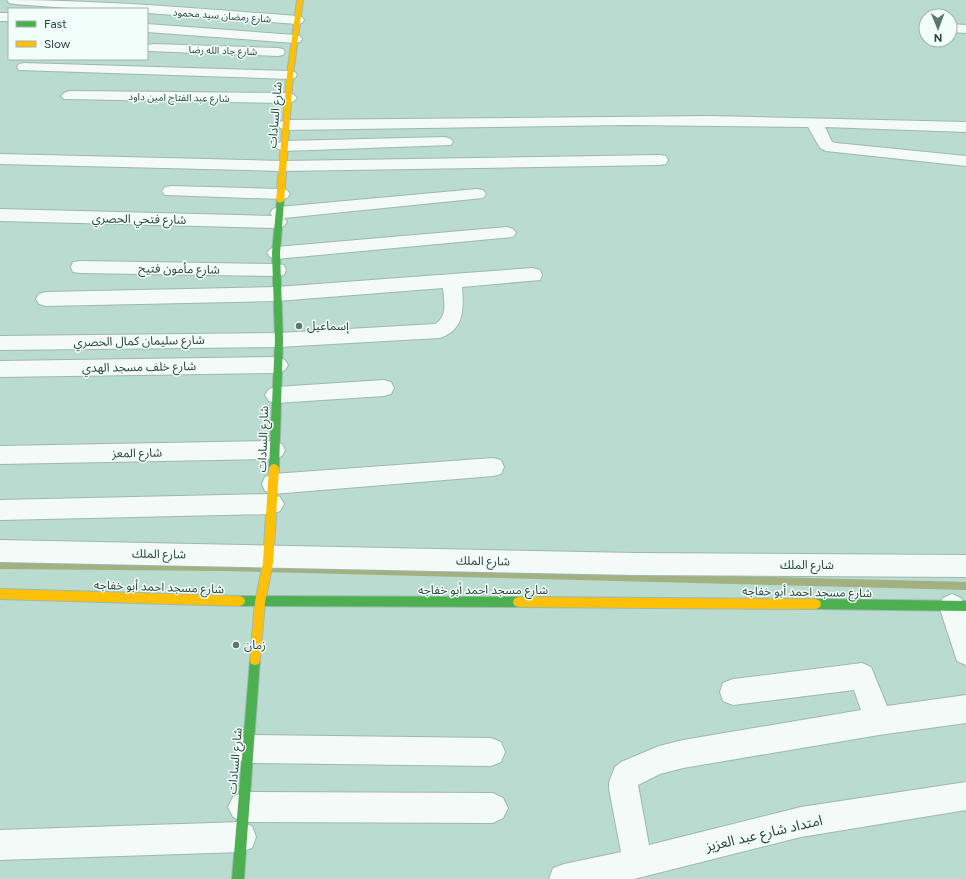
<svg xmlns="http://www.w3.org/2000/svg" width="966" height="879" font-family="Figtree,'Noto Sans Arabic',sans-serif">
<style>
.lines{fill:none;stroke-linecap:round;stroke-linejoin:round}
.stream{fill:#a3b181;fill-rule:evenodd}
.street-casing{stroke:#9eb8b0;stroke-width:2}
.fast-casing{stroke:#9eb8b0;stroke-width:2}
.slow-casing{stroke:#9eb8b0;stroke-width:2}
.street{fill:#f4faf8;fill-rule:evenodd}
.fast{fill:#4caf50;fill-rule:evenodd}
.slow{fill:#ffc107;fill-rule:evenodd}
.poi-dot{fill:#5b776e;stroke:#f2fef9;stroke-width:1.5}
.labels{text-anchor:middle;stroke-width:3;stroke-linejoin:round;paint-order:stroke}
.far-street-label{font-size:10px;fill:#284139;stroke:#f2fef9}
.street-label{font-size:12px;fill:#284139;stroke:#f2fef9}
.poi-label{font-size:12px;fill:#284139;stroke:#f2fef9;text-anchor:start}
.near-street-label{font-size:14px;fill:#284139;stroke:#f2fef9}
</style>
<rect width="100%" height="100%" fill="#b9dbd0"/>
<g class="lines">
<path class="stream" d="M0,563H223L966,582V590L223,571L0,569Z"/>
<g class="street-casing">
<g id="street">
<path d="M7,0C104,0 200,9 297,16L302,17L304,20L302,23L297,24L147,13V9H83L14,4L9,3Z"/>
<rect x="0" y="13" width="9" height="8"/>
<path d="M147,24L295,35L300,36L302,39L300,42L295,43L147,32Z"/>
<path d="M950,24L966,25V33L950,32Z"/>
<path d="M153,44L278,48L283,49L285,52L283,55L278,56L148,51V45Z"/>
<path d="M24,63L290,71L295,72L297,75L295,78L290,79L19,70L17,67L19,64Z"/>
<path d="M69,91L289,93L294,95L297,98L294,101L289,103L64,99L61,96L64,93Z"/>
<path d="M711,116L966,122V132L825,127L832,142L836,143L966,156V166L826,151L820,148L808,127L626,125L286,130L280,128L278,125L280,122L286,120Z"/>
<path d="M445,137L451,139L453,142L451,145L284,151L278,149L276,146L278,143L284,141Z"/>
<path d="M0,154L282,161L660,155L666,156L668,160L666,164L660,165L282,171L0,164Z"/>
<path d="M171,186L281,189L287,190L290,194L287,198L281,199L165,195L162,191L165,187Z"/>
<path d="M477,189L483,190L486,194L483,198L284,218L287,222L284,226L278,228L0,221V209L272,216L270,213L273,209L279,207Z"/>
<path d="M507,227L513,229L516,233L513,237L276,259L270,257L267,253L270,249L276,247Z"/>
<path d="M80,261L277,264L284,265L286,270L284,275L277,276L80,273L73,272L71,267L73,262Z"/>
<path d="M533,268L540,270L542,275L540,280L462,287C464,309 464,331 439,338L279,347L0,350V336L279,333L435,324C448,316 444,302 443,288L277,301L46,306L39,304L36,299L39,294L46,292L277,287Z"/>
<path d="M278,357L285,360L288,365L285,370L278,373L0,377V361Z"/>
<path d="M384,380L391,382L394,388L391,394L384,396L276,403L269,401L265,395L269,389L276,387Z"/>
<path d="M274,441L282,444L285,450L282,456L274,459L0,464V446Z"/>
<path d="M493,458L501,460L504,467L501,474L493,476L273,494L265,491L262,484L265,477L273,474Z"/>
<path d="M272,494L280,497L284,504L280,511L272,514L0,520V500Z"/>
<path d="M0,540L636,553L966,555V577L636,575L0,562Z"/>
<path d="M952,594L961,598L966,610V665L957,661L939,606L943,598Z"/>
<path d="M862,663L871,667L887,706L966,695V723L879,735L683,768L660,774L638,785L649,845L801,807L966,782V810L801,837L634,879H549L553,868L564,864L621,852L609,789V782L615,767L621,762L659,746L683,740L861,710L854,690L733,705L723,701L720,692L723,683L733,679Z"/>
<path d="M248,735L491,738L501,742L505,752L501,762L491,766L248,763L238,759L234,749L238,739Z"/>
<path d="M243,792L493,793L503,798L508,808L503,818L493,823L243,822L233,817L228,807L233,797Z"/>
<path d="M241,822L252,826L256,837L252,848L241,852L0,860V830Z"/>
</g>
</g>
<g class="fast-casing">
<g id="fast">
<path d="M277,199H280L284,201L280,253L283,340L279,468L277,471H271L269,468L275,340L272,253Z"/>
<path d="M240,596L518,597L522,599L523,602L522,605L518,607L240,606L236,604L235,601L236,598Z"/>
<path d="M816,599L966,601V611L816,609L812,607L811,604L812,601Z"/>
<path d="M255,655L259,656L260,660L244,879H232L250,660L251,656Z"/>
</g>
</g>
<g class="slow-casing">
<g id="slow">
<path d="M297,0H303L293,75L284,201L280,203L276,201L287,75Z"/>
<path d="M274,464L277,465L279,468L273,563L265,602L260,660L259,664L255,665L251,664L250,660L255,602L263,563L269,468L271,465Z"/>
<path d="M0,589L240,596L244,598L245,601L244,604L240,606L0,599Z"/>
<path d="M518,597L816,599L820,601L821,604L820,607L816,609L518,607L514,605L513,602L514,599Z"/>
</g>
</g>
<use href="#street" class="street"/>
<use href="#fast" class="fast"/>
<use href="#slow" class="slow"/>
</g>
<g class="poi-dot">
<circle cx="299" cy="326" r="4"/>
<circle cx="236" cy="645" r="4"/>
</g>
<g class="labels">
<g class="far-street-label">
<text transform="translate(222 15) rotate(4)" y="4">شارع رمضان سيد محمود</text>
<text transform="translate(223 50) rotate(2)" y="4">شارع جاد الله رضا</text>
<text transform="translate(179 97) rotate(1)" y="4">شارع عبد الفتاح امين داود</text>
</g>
<g class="street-label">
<text transform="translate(275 115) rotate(-85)" y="4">شارع السادات</text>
<text transform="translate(139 219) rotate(1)" y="4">شارع فتحي الحصري</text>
<text transform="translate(179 269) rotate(1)" y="4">شارع مأمون فتيح</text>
<text transform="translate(139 341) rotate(-1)" y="4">شارع سليمان كمال الحصري</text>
<text transform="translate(139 367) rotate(-1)" y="4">شارع خلف مسجد الهدي</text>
<text transform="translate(263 439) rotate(-88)" y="4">شارع السادات</text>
<text transform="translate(137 453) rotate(-1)" y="4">شارع المعز</text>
<text transform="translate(159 554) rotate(1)" y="4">شارع الملك</text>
<text transform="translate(483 561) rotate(1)" y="4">شارع الملك</text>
<text x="807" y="569">شارع الملك</text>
<text transform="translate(159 587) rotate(2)" y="4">شارع مسجد احمد أبو خفاجه</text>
<text x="483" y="594">شارع مسجد احمد أبو خفاجه</text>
<text transform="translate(807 592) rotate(1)" y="4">شارع مسجد احمد أبو خفاجه</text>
<text transform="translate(235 761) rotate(-85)" y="4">شارع السادات</text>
</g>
<g class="poi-label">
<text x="307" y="330">إسماعيل</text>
<text x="244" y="649">زمان</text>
</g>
<g class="near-street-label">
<text transform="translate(764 833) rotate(-13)" y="5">امتداد شارع عبد العزيز</text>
</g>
</g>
<rect x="8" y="8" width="140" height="52" fill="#f2fef9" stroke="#a1b2ac"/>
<rect x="16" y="21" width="20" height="6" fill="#4caf50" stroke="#a1b2ac"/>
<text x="44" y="28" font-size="12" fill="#284139">Fast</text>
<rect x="16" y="41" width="20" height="6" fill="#ffc107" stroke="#a1b2ac"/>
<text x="44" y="48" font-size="12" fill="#284139">Slow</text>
<g transform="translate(938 28) rotate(179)"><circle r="19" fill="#f2fef9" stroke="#a1b2ac"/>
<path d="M0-3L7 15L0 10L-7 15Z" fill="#5b776e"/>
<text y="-6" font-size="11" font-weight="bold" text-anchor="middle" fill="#284139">N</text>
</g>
</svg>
